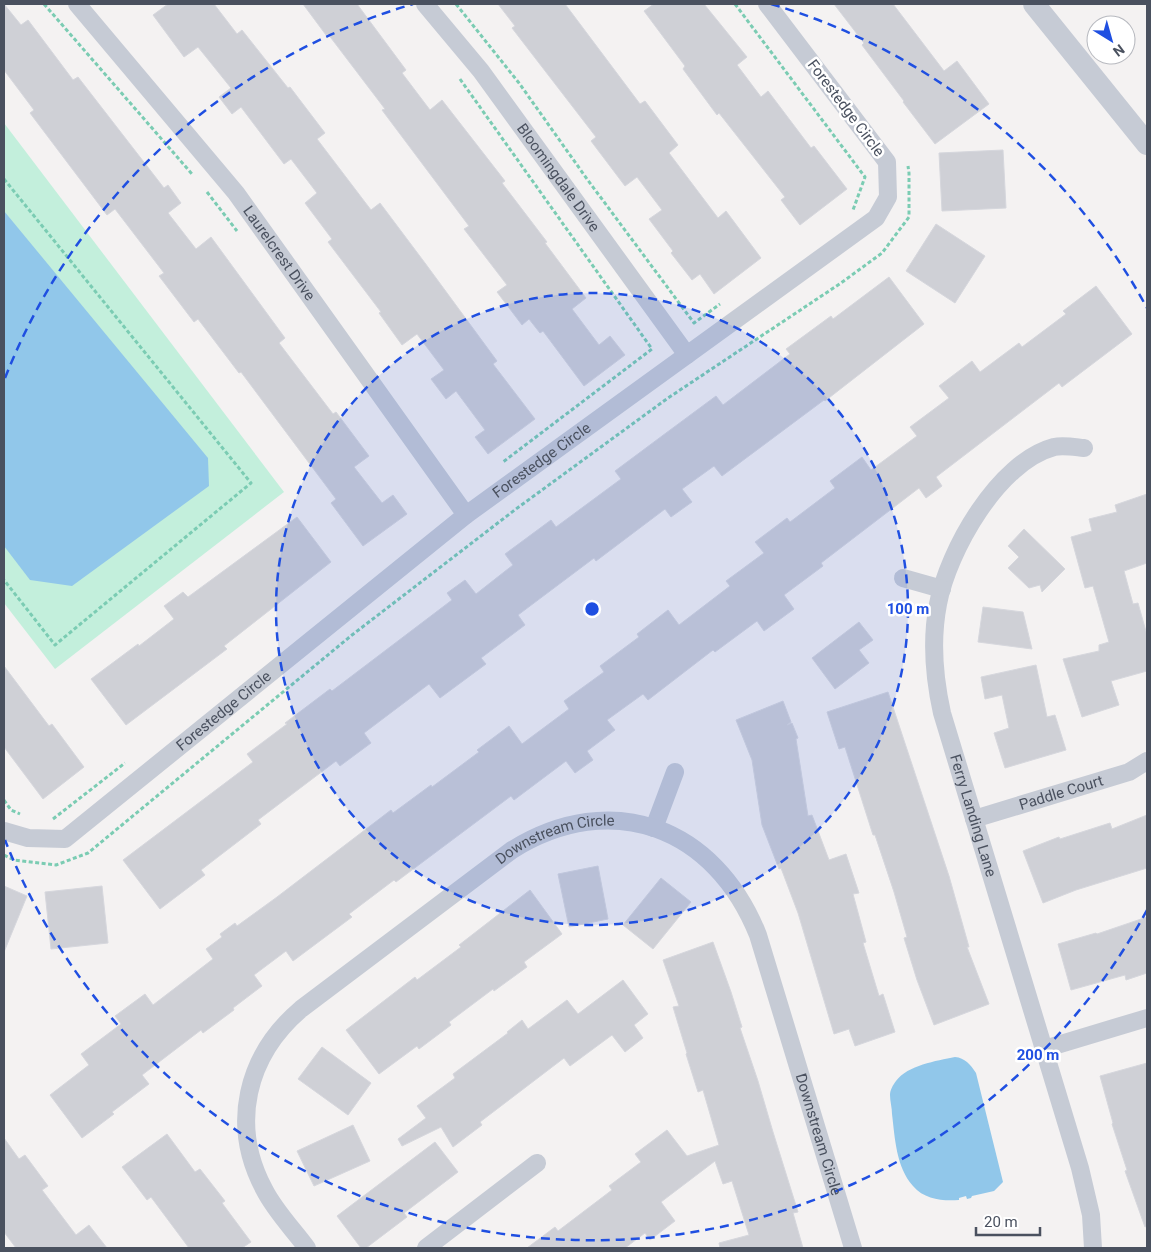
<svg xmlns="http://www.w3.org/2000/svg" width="1151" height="1252" font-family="Roboto,sans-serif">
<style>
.green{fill:#c3efdc}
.water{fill:#91c7ea}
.building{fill:#cfd0d6;stroke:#d6d7dd}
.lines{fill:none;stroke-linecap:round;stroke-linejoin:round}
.path{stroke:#7bccb3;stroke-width:3;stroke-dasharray:4 2.5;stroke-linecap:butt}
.minor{stroke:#c6cbd5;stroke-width:18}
.tertiary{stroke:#c6cbd5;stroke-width:22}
.ring{fill:none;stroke:#1f4fe1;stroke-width:2.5;stroke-dasharray:9 6}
.labels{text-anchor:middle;stroke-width:5;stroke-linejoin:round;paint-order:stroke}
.street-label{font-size:15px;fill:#4a515f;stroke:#fff}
.centre{fill:#1f4fe1;stroke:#fff;stroke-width:2.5}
.ring-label{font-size:15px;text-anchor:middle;font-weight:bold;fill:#1f4fe1;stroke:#fff;stroke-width:5;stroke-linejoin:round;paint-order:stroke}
</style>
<rect width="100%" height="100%" fill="#f4f2f2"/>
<path class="green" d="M4,123L284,492L55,669L4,603Z"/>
<g class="water">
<path d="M4,211L208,458L209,486L72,586L30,580L4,546Z"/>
<path d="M955,1057C965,1058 970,1064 976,1073L1003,1182L994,1191L972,1196L971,1198L967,1199L966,1196L959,1198V1200C943,1201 925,1200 913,1186C896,1167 895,1138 892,1114C892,1108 890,1101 890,1095C890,1090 893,1085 896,1081C908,1065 936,1061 955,1057Z"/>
</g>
<g class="building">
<path d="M4,4L21,25L28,20L73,80L78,77L164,188L168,185L181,203L168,213L196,249L211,237L285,338L279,343L333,414L336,412L369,456L354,467L382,503L393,495L407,514L363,546L331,503L336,499L241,372L239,373L198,319L194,322L159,276L164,273L115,209L107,215L30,113L34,110L4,70Z"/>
<path d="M168,4H214L237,34L242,30L288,88L290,87L325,133L317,139L371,210L380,203L425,263L497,361L493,364L535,419L488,454L475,437L485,430L456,391L446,399L431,379L444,370L417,334L402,345L379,313L381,312L328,242L332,239L305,203L317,193L291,159L284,164L241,107L232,114L219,97L231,88L198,47L184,57L153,15Z"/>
<path d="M303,4H357L406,70L402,73L430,110L442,100L505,181L502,183L547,242L545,243L586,298L572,309L599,345L610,336L625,355L584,386L543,331L540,333L529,319L522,325L497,292L507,285L464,229L469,226L382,110L385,109L328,34L326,35Z"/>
<path d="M498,4H565L640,104L645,101L678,145L669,153L718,218L726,211L761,258L714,294L700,274L692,280L671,253L673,251L649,219L662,210L637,177L625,186L591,141L596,137L512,28L515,26Z"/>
<path d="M654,4H704L747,57L737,65L761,97L768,91L811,148L814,146L847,189L800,225L781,200L785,197L719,113L717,115L683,69L685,66L644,11Z"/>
<path d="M834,4H893L944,71L957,61L989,104L935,144L903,102L904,101L862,45L864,43Z"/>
<path d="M1003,150L1006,208L942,211L939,153Z"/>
<path d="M936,224L985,256L955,303L906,271Z"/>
<path d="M889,277L924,324L825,401L824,400L722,476L714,466L682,489L692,502L671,517L665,509L596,561L594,558L518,615L525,625L481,658L486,664L440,698L429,684L364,733L371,743L340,766L336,761L258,820L261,824L201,870L205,875L160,909L123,860L253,762L247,754L287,724L285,723L330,689L332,691L452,600L447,593L465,580L476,594L513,565L505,554L551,520L556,527L621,479L615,471L662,436L716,396L723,405L790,354L786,349L831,316L833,319Z"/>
<path d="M1096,286L1132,334L1062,387L1059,383L936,477L942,486L926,498L919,488L821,563L823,566L784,595L794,609L764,631L757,621L715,652L713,650L648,700L643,694L607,720L615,730L587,751L593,760L575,773L566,761L514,800L511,796L396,882L394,880L349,914L352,917L293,961L286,951L254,975L262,986L233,1008L234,1010L203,1033L201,1030L142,1075L149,1084L112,1112L114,1114L82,1138L50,1095L89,1065L81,1054L121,1024L115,1016L145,994L153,1005L213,959L206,949L222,937L220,934L235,923L237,926L277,897L391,810L393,813L431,785L432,787L479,752L477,750L509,726L522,744L569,709L564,701L604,672L600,666L639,637L637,634L668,610L679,625L730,586L726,581L764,553L755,542L787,518L790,522L835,488L830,481L862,457L871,470L917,436L910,427L949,398L939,386L972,361L980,372L1019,343L1022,347L1066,314L1063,311Z"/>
<path d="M1147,494V563L1124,571L1133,604L1138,603L1147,635V671L1111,681L1119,705L1082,717L1063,659L1099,651V645L1109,642L1093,586L1085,588L1071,537L1092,531L1089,519L1117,512L1115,505Z"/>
<path d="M297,517L331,562L224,646L227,649L126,725L91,679L138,644L139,646L174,619L164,606L183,592L188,597Z"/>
<path d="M1024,529L1065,569L1042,592L1040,585L1029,588L1008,568L1019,557L1008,546Z"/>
<path d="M983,607L1023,612L1032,649L978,642Z"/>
<path d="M859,622L873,640L859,650L869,663L835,689L812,658Z"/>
<path d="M1036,665L1047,717L1055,715L1066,750L1005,768L994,733L1009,728L1002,695L985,699L981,677Z"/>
<path d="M4,666L49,726L52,724L84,767L43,799L4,747Z"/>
<path d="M888,692L949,876L969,947H967L989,1004L934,1025L917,980L904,938L907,937L894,892L875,835H873L845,747L839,749L827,712Z"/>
<path d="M783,701L791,722L787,725L792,723L798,738L796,739L808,816L812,815L829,860L846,854L859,893L853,894L866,942L863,943L879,996L883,994L895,1032L855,1046L849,1029L834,1034L798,913L781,868L779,869L762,825L752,760L736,720Z"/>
<path d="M1147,815V868L1076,890L1043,903L1023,851L1059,837L1060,839L1110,823L1112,829Z"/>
<path d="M598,866L608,919L569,927L558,874Z"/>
<path d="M661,878L691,902L653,949L623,925Z"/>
<path d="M4,886L27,896L4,952Z"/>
<path d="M102,886L108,943L51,949L45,892Z"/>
<path d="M530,890L562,934L524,962L527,967L494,991L493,989L449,1022L451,1025L419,1049L417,1046L379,1074L346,1030L415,977L417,980L461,947L459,945Z"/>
<path d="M1147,917V973L1126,980L1125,975L1071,990L1058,944L1096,933L1097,934Z"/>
<path d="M713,942L731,992L742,1027L740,1028L758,1081L773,1132L798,1212L793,1213L803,1248H720L719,1243L749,1235L732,1181L723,1184L715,1161L661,1202L675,1221L650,1240L645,1233L625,1248H527L555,1227L558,1231L612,1190L609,1186L641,1162L635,1154L667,1130L687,1156L719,1145L703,1090L698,1092L686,1054L687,1053L673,1007L679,1006L663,960Z"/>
<path d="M623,980L648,1014L634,1025L643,1038L625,1052L612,1035L570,1066L564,1058L480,1122L482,1125L453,1147L441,1127L402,1146L398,1139L426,1118L417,1106L455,1078L453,1074L508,1033L507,1032L522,1020L528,1029L567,1000L578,1014Z"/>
<path d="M322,1047L371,1083L348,1115L298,1079Z"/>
<path d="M1147,1063V1226L1145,1227L1125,1171L1127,1170L1112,1124L1113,1123L1100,1076Z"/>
<path d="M353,1125L370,1161L314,1186L297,1151Z"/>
<path d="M167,1134L195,1172L200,1169L225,1201L222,1203L251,1242L242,1248H189L151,1197L147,1200L122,1167Z"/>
<path d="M4,1138L19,1159L25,1155L48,1186L42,1190L76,1235L89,1225L107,1248H16L4,1232Z"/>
<path d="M435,1142L458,1172L404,1213L407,1217L366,1248H361L337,1216Z"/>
</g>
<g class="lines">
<g class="path">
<path d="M44,4L192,174"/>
<path d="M456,4L519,83L587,179L694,323L720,304"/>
<path d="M735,4L865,177L853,210"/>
<path d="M460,79L652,349L503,462"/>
<path d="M4,179L251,483L55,645L4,580"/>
<path d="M207,192L237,231"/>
<path d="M4,800L11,810L20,814"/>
<path d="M53,819L125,763"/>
<path d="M4,855L14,860L56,865L88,853L352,635L516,509L668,398L841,283L882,253L909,217V173L908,166"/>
</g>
<g class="minor">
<path id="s1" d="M77,4L236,193L466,515"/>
<path id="s2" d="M425,4L481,71L687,355"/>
<path id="s3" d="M1084,448C1074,447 1063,445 1054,447C998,462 948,551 938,604C931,640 934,677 942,713L1080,1168L1091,1215L1093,1248"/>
<path d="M903,578L942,589"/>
<path id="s4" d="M974,819L1129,772L1147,761"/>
<path d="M654,828L675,772"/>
<path id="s5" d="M4,831L28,838L65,839L466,515L876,218L888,197L887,162L767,4"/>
<path d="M1044,1049L1147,1018"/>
<path id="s6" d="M307,1248C293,1229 275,1211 264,1189C230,1125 246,1056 301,1009L512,850C612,788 715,827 758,935L853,1248"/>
<path d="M426,1248L537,1163"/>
</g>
<path class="tertiary" d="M1034,4L1147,144"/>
</g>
<circle cx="592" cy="609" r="316" fill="#1f4fe1" fill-opacity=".12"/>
<g class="ring">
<circle cx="592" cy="609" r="316"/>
<path d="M1147 910A631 631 0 0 1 5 840M5 378A631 631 0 0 1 413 4M771 4A631 631 0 0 1 1147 308"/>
</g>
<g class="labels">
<g class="street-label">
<text transform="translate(846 108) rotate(53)" y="5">Forestedge Circle</text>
<text dy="5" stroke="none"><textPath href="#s2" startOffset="219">Bloomingdale Drive</textPath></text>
<text dy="5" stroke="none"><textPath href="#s1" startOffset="321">Laurelcrest Drive</textPath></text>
<text dy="5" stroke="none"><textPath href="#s5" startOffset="671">Forestedge Circle</textPath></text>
<text dy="5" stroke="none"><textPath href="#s5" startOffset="266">Forestedge Circle</textPath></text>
<text dy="5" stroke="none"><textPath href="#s4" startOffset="91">Paddle Court</textPath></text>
<text dy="5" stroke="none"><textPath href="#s3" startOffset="450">Ferry Landing Lane</textPath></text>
<text dy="5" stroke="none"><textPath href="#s6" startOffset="582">Downstream Circle</textPath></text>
<text dy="5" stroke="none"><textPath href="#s6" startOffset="1048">Downstream Circle</textPath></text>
</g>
</g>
<circle cx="592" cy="609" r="8" class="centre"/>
<g class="ring-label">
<text x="908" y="614">100 m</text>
<text x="1038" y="1060">200 m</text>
</g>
<rect width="1151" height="1252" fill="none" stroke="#4a515f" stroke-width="10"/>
<g transform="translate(1111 40) rotate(143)"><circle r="24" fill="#ffffff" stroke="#b7b9bf"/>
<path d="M0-4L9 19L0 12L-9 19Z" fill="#1f4fe1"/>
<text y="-8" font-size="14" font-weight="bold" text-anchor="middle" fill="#4a515f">N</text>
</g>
<path d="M976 1227v8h64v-8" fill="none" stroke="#4a515f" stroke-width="2.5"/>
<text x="984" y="1227" font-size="15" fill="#4a515f" stroke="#ffffff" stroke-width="4" paint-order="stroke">20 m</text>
</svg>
